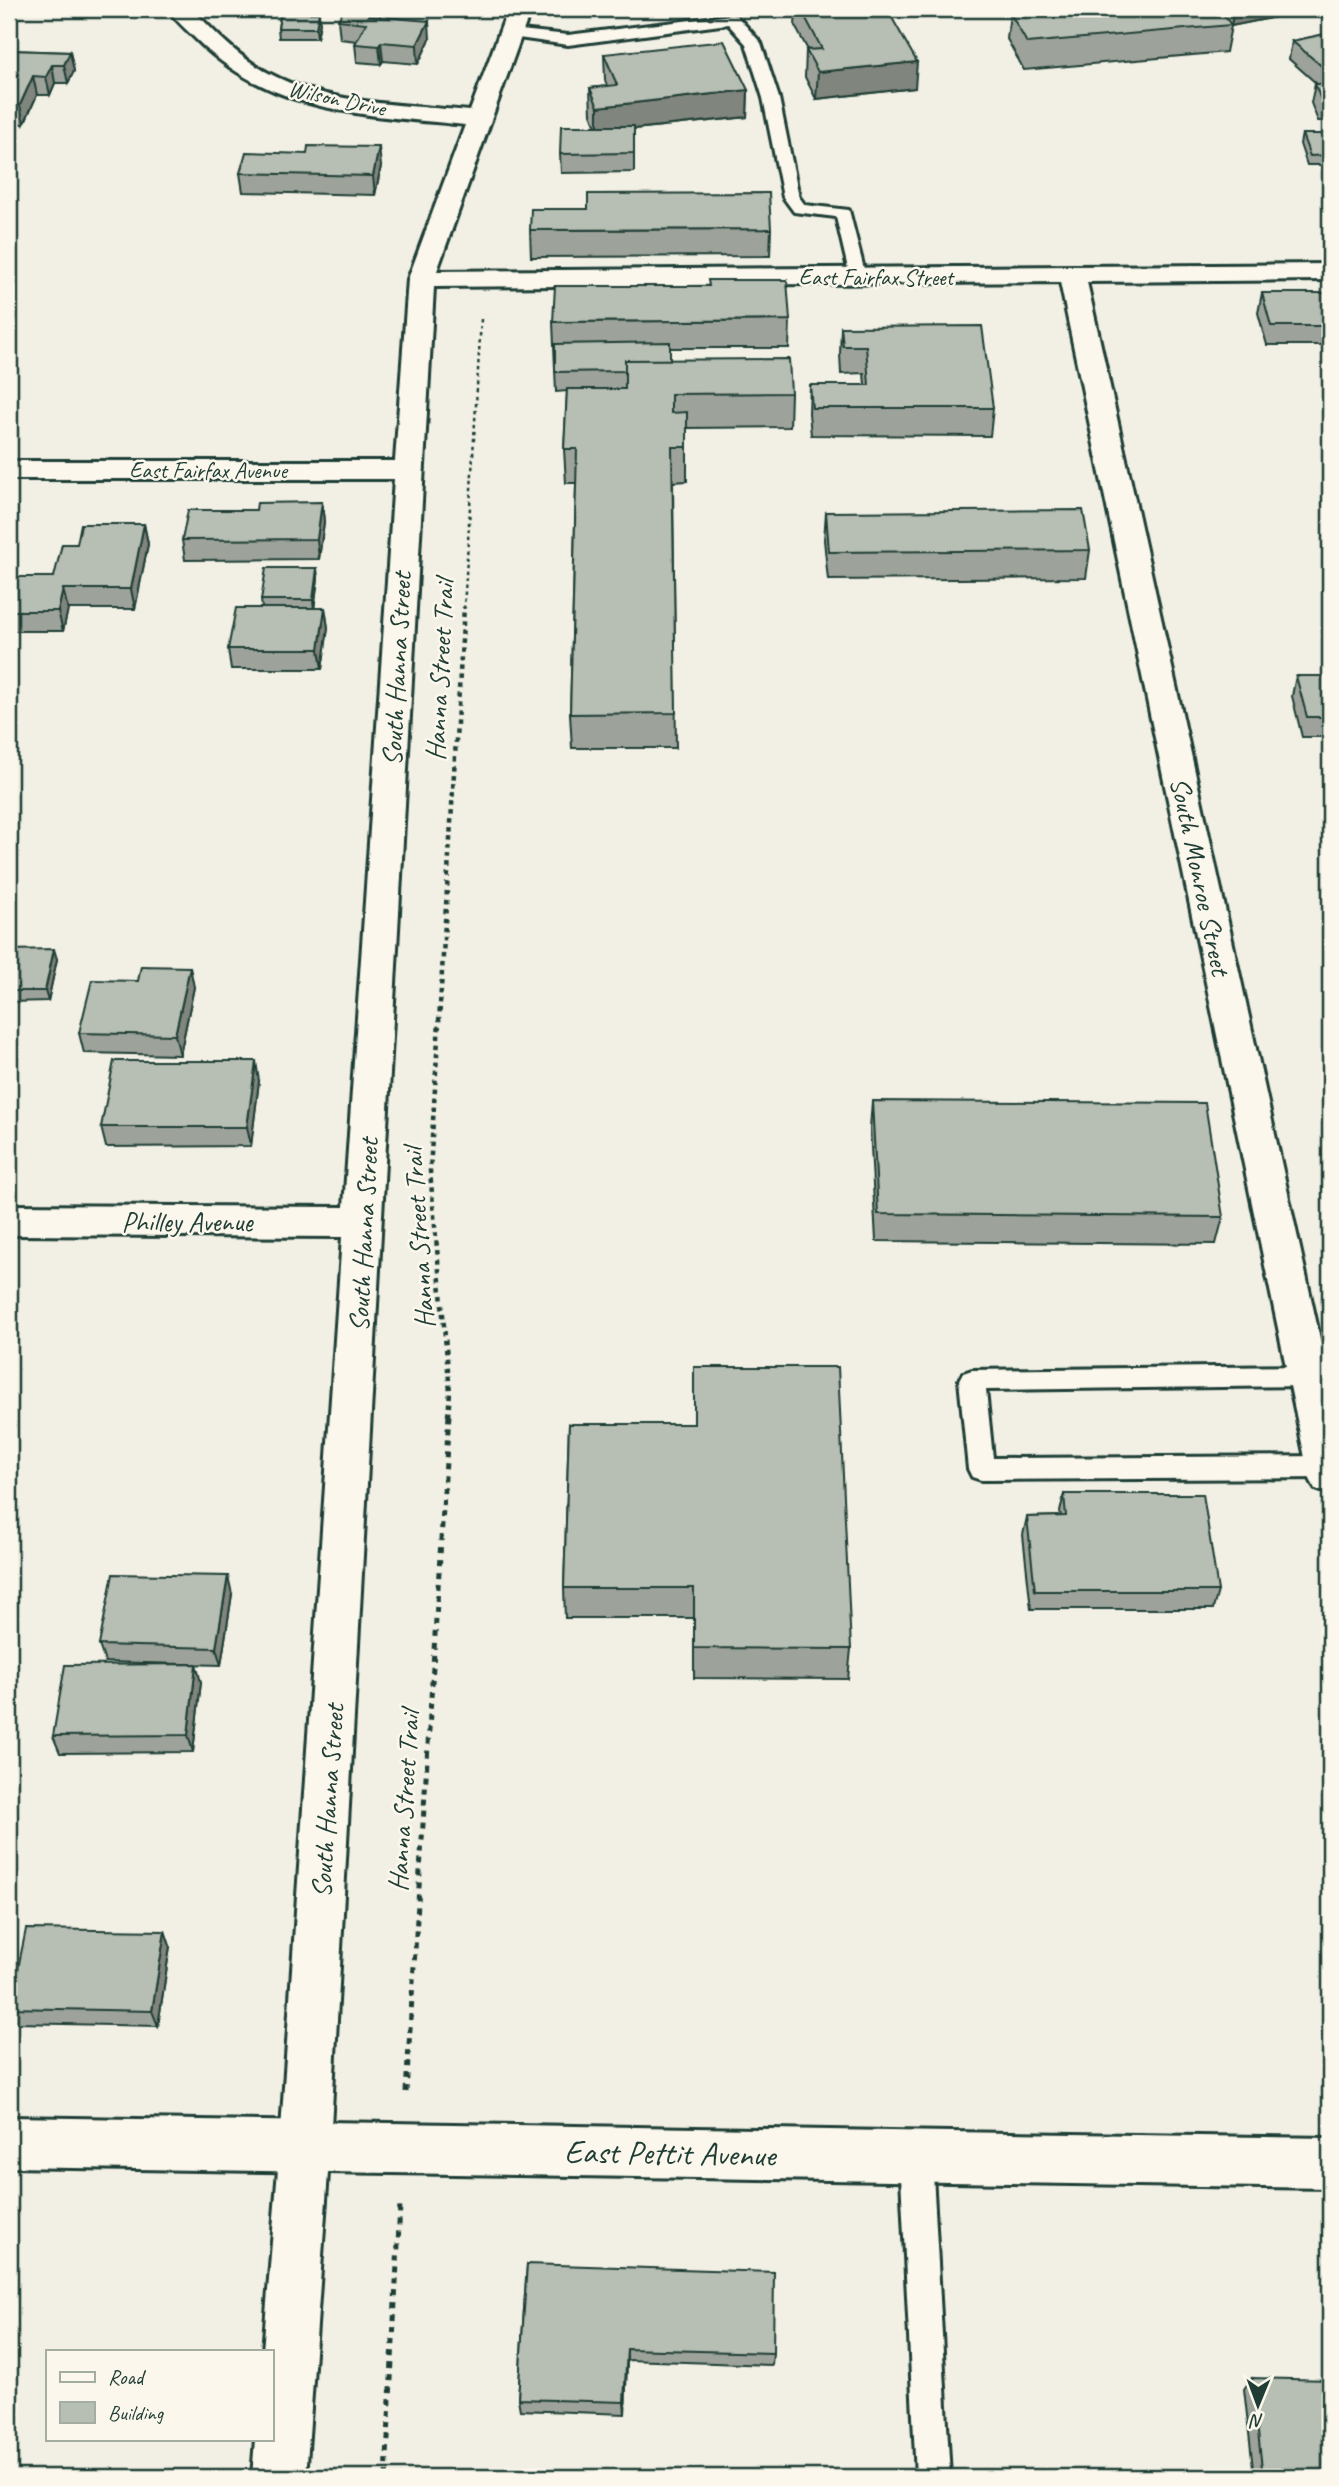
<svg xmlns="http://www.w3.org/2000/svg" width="1339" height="2486" font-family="Caveat,sans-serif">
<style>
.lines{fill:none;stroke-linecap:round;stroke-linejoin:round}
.service-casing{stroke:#1f3d34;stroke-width:6}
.minor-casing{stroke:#1f3d34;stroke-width:6}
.tertiary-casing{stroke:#1f3d34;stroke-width:6}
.path-far2{stroke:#1f3d34;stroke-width:2.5;stroke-dasharray:3.5 3.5;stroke-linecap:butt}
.path-far1{stroke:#1f3d34;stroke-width:4.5;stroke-dasharray:4.5 4.5;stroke-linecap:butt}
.path{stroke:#1f3d34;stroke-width:5;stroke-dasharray:6 6;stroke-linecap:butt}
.service{fill:#fbf7ec;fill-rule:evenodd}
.minor{fill:#fbf7ec;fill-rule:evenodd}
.tertiary{fill:#fbf7ec;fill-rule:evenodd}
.wall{fill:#9da39a;stroke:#1f3d34;stroke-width:2}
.shaded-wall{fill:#80857d;stroke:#1f3d34;stroke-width:2}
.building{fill:#b7beb3;stroke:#1f3d34;stroke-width:2}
.labels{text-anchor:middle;stroke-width:5;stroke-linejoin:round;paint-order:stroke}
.far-street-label{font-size:23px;fill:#1f3d34;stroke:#fbf7ec}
.street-label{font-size:28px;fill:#1f3d34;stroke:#fbf7ec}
.near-street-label{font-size:33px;fill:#1f3d34;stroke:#fbf7ec}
</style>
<rect width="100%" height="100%" fill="#f2f0e5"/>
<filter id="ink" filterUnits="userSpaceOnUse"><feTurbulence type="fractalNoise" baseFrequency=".0143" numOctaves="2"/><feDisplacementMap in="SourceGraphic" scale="14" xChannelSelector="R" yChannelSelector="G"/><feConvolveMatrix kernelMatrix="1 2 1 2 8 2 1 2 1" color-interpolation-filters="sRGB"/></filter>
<g filter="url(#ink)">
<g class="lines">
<g class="service-casing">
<g id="service">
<path d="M732,15L737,16L761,43L779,98L799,197L805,205L849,210L866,277L864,281L858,282L850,277L836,217L794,212L783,197L763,98L746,44L728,24L568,45L511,37L504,33L511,29L568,35Z"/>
<path d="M1308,1366L1317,1369L1321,1376L1317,1383L1308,1386L986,1390L993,1458L1328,1456V1478L981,1480L972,1477L968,1469L959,1380L963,1373L972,1370Z"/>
<path d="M916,2140L927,2145L932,2156L950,2477H916L900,2156L905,2145Z"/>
</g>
</g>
<g class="minor-casing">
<path id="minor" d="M168,9H192C211,28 229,48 252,63C313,105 399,104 470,111L508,9H531L437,271L1330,264V280L1087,282L1330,1384V1494L1315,1489L1309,1477L1060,282L434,287L330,2145L306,2477H252L255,2439H271V2351H263L280,2145L342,1237L9,1235V1205L344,1207L394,479H9V461H395L408,279L465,125C366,115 272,114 197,40C187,30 175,20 168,9Z"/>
</g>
<g class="tertiary-casing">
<path id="tertiary" d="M9,2117L1330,2138V2188L9,2167Z"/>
</g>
<path class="path-far2" d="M464,609L481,319"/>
<path class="path-far1" d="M448,1416L450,1392L430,1171L464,607"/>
<g class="path">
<path d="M406,2092L449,1414"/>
<path d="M386,2477L400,2205"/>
</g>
<use href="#service" class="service"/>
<use href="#minor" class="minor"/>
<use href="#tertiary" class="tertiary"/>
</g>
<g class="wall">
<path d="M272,9H311L310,13L320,23L317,38H279L278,28L280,15H272Z"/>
<path d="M796,9H887L915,88L816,99L805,77L806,50H808L795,26Z"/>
<path d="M1062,9H1292L1291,14L1231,26L1226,52L1024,70L1007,39L1010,13Z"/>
<path d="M380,16L379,17L430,39L418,64L383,61L381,64L357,62L355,44L357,41L340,39L338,20Z"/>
<path d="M1330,33V121H1318L1311,103L1315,84H1317L1289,59L1292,41Z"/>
<path d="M9,50L70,52L74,71L68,83H55L50,95H37L24,124L9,123Z"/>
<path d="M604,54L748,90L747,117L634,129V172L561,173L560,154L596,126L591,114L590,88L607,86L605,80Z"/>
<path d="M1302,134H1330V165H1307L1300,144Z"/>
<path d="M381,166L375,195L243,192L240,173Z"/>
<path d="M771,229L770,256L531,257L530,230Z"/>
<path d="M1262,293H1330V345H1267L1258,313Z"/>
<path d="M790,320L789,348H670V360L791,393L790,427L687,428V481L673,482L676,748H572L570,714L576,483H566L564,449L567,391L556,392L553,322Z"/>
<path d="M841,327L993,408L990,436L811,435L809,413L810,385H865L864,373L841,374L840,354Z"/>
<path d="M322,502L324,522L319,559L185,560L182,540L256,510Z"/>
<path d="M826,512L1090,550L1086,578L828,580L824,540Z"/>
<path d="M144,524L148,544L135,609H68L63,631H9V577H54L77,544Z"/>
<path d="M318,578L314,608H325L328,628L322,669H231L228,649L262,608L261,600Z"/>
<path d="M1296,676H1330V737H1302L1292,696Z"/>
<path d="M9,950L57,959L48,1001L9,1002Z"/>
<path d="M138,981L194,987L180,1055L84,1053L79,1033Z"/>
<path d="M259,1081L251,1146L106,1147L101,1127Z"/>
<path d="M872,1101L1223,1217L1216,1244L876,1241L870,1128Z"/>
<path d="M569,1424L851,1649L848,1679L694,1678V1618H565L564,1588Z"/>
<path d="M1064,1494L1218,1591L1213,1609H1031L1023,1535L1027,1517L1061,1516L1060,1512Z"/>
<path d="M232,1594L221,1665L105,1662L99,1645Z"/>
<path d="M201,1682L193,1752L60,1753L53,1736Z"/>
<path d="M165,1931L170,1946L158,2026L17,2023L10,2008Z"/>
<path d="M527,2264L773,2353L772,2365L627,2360L625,2414L520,2410L518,2399Z"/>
<path d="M1252,2378L1330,2477H1254L1244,2389Z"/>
</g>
<g class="shaded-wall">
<path d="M372,9H379L380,16L370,35L368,16Z"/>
<path d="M1234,9H1292L1291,14L1231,26Z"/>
<path d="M319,13L320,23L317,38L316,28Z"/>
<path d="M429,21L430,39L418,64L417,45Z"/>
<path d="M381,42L383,61L381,64L379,46Z"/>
<path d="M70,52L74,71L68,83L64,65Z"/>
<path d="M917,62L915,88L816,99L818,72Z"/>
<path d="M52,65L55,83L50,95L46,77Z"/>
<path d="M33,76L37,95L24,124L20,105Z"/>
<path d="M748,90L747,117L634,129V172V129L598,133V107Z"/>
<path d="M379,147L381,166L375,195L373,176Z"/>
<path d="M322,502L324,522L319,559L317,539Z"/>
<path d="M144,524L148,544L135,609L131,589Z"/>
<path d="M317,568L318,578L314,610L313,600Z"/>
<path d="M63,589L68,609L63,631L58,611Z"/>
<path d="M325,608L328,628L322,669L319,649Z"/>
<path d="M54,949L57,959L48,1001L45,991Z"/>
<path d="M190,967L194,987L180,1055L175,1035Z"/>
<path d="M256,1061L259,1081L251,1146L247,1127Z"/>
<path d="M228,1576L232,1594L221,1665L216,1648Z"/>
<path d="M196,1664L201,1682L193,1752L188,1735Z"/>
<path d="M165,1931L170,1946L158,2026L152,2011Z"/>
<path d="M627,2349V2360L625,2414L624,2402Z"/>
</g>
<g class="building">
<path d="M344,9H372L368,16L429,21L417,45L381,42L379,46L355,44L366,23L338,20Z"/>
<path d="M801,9H887L917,62L818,72L806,50L822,49Z"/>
<path d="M1062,9H1219L1231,25L1027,43L1010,13Z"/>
<path d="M281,13H319L316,28H278Z"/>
<path d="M1330,33V73L1292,41Z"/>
<path d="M724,41L748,90L598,107L590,88L617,85L604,54Z"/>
<path d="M9,50L70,52L64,65H52L46,77L33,76L20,105H9Z"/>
<path d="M1315,84H1330V103H1322Z"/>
<path d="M561,126H634V153L560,154Z"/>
<path d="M1302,134H1330V155L1310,156Z"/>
<path d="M308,146L379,147L373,176L240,173L246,152L307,154Z"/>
<path d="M769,193L771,229L530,230L531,209H588V194Z"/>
<path d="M708,280H787L790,320L553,322L555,286H709Z"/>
<path d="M1262,293H1330V326H1271Z"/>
<path d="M982,326L993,408H812L810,385H869L866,346H843L841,327Z"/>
<path d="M670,342V360H625V371L555,372V344Z"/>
<path d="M789,359L791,393L671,394V413L687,412V447H672L676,713L570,714L577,449H564L567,389H625V360Z"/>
<path d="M322,502L317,539L182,540L188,510H256L257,503Z"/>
<path d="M1083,510L1090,550L829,552L826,512Z"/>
<path d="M81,524H144L131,589H63L58,611H9V577H54L62,544H77Z"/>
<path d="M266,568H317L313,600H261Z"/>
<path d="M236,608H325L319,649H228Z"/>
<path d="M1296,676H1330V717H1307Z"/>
<path d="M54,949L45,991H9V950Z"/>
<path d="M141,966L190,967L175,1035L79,1033L92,980L138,981Z"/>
<path d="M114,1061H256L247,1127H101Z"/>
<path d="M872,1101L1205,1103L1223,1217L878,1214Z"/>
<path d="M694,1367H838L851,1649L694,1648V1588H564L569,1424H694Z"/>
<path d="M1064,1494H1203L1218,1591H1035L1027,1517L1066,1516Z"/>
<path d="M113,1574L228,1576L216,1648L99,1645Z"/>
<path d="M196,1664L188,1735L53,1736L65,1665Z"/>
<path d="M26,1929L165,1931L152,2011L10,2008Z"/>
<path d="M527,2264L774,2272L773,2353L627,2349L624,2402L518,2399Z"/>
<path d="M1252,2378L1330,2380V2477H1263Z"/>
</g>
</g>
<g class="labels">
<g class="far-street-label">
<text transform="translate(337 98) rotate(12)" y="8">Wilson Drive</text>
<text x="876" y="285">East Fairfax Street</text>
<text x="208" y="478">East Fairfax Avenue</text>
</g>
<g class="street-label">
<text transform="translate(396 669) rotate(-87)" y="10">South Hanna Street</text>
<text transform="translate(439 670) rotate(-87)" y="10">Hanna Street Trail</text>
<text transform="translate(1201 876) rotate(78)" y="10">South Monroe Street</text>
<text x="187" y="1231">Philley Avenue</text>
<text transform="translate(363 1235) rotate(-87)" y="10">South Hanna Street</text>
<text transform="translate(418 1238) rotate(-94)" y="10">Hanna Street Trail</text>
<text transform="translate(327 1801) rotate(-86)" y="10">South Hanna Street</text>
<text transform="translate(403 1801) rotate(-86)" y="10">Hanna Street Trail</text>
</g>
<g class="near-street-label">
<text transform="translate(670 2152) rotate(1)" y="12">East Pettit Avenue</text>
</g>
</g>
<rect width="1339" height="2486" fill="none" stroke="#fbf7ec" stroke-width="35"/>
<rect x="18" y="18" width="1304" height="2451" fill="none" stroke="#1f3d34" stroke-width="2.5" filter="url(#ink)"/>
<rect x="46" y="2350" width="228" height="91" fill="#fbf7ec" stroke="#a3ada2" stroke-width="2"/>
<rect x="60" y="2372" width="35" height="10" fill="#fbf7ec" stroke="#a3ada2" stroke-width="2"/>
<text x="108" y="2384" font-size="21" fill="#1f3d34">Road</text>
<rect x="60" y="2402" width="35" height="21" fill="#b7beb3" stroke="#a3ada2" stroke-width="2"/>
<text x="108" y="2420" font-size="21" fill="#1f3d34">Building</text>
<g transform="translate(1258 2405) rotate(181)" stroke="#fbf7ec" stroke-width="5" paint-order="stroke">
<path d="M0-5L12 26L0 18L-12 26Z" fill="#1f3d34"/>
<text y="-10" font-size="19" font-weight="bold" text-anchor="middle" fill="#1f3d34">N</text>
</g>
</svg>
